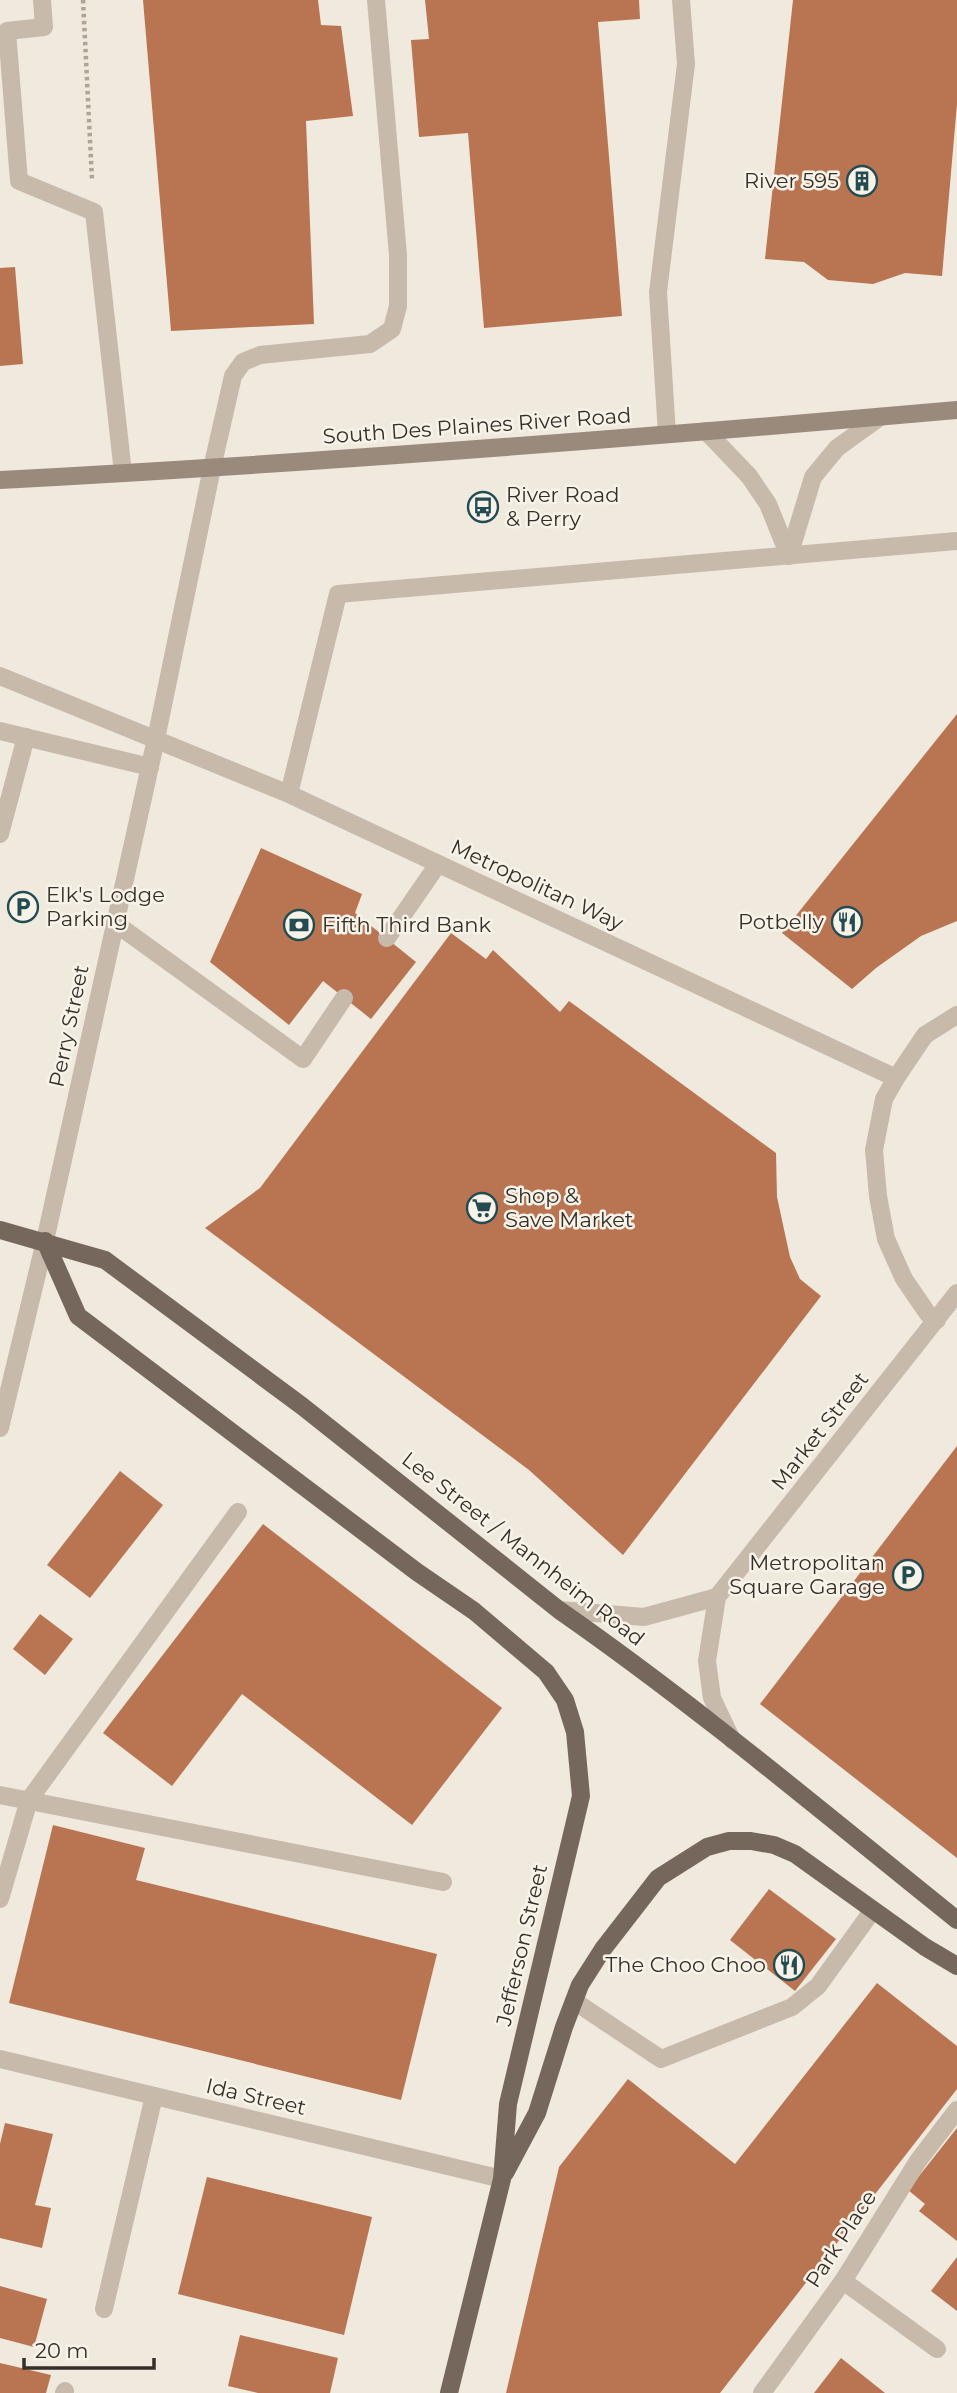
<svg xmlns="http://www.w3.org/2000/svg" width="957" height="2393" font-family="Montserrat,sans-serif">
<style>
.building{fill:#b97552}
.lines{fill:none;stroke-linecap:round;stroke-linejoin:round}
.path{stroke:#b2a495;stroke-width:4.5;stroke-dasharray:3.5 3.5;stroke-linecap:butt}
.service{stroke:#c7baab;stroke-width:18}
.minor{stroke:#c7baab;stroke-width:18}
.tertiary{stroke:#c7baab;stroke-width:18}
.secondary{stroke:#9a8a7c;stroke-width:18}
.primary{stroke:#75675c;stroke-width:18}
.labels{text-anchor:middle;stroke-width:5;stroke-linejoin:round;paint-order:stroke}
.poi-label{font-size:21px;fill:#352e29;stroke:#f8f3e9;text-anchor:end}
.street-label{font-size:21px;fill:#352e29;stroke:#f8f3e9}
</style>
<rect width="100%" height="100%" fill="#f0e9de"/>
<g class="building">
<path d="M143,0H318L321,25L341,26L353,116L306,121L314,324L171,331Z"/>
<path d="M425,0H639L640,19L598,22L622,316L484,328L468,133L419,137L411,40L429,39Z"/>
<path d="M793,0H957V104L942,276L905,273L873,284L828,280L804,262L765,259Z"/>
<path d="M15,267L23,364L0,366V268Z"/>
<path d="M957,714V921L921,936L876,968L852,989L782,933Z"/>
<path d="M261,848L362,894L355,913L416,962L371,1019L323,981L289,1025L210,962Z"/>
<path d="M451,933L486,959L493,950L560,1012L569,1001L776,1153L777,1197L790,1257L800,1279L821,1296L623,1555L529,1470L205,1228L260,1188Z"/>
<path d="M957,1446V1858L760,1704Z"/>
<path d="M120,1471L163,1505L90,1598L47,1565Z"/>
<path d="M263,1524L502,1708L412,1825L242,1694L172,1786L103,1733Z"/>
<path d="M40,1614L73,1639L45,1675L13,1649Z"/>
<path d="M53,1825L145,1848L136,1880L437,1954L401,2100L9,2003Z"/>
<path d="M769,1889L836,1939L795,1991L730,1940Z"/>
<path d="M877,1983L957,2046V2089L720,2393H506L559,2167L628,2079L735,2164Z"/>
<path d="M5,2123L53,2134L35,2205L51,2208L42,2248L0,2238V2144Z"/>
<path d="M957,2128V2241L919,2211L925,2204L908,2190Z"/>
<path d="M207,2177L372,2217L344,2335L178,2294Z"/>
<path d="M957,2257V2311L931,2291Z"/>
<path d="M0,2286L47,2299L34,2347L0,2338Z"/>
<path d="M240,2335L338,2358L330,2393H258L228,2386Z"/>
<path d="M841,2358L885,2393H814Z"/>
<path d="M0,2363L51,2375L46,2393H0Z"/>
</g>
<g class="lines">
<path class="path" d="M83,0L92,180"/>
<g class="service">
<path d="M42,0L44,27L7,31L19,181L94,212L123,473"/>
<path d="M706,431L749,476L768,504L789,556L813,477L837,448L880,417"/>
<path d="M667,434L658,292L686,64L681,0"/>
<path d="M212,468L233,376L243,362L260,355L370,344L392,329L398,306V255L376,0"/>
<path d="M0,676L289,794L896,1078"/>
<path d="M0,731L150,767"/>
<path d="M289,794L338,594L957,541"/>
<path d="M0,834L26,737"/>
<path d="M115,923L303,1059L344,998"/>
<path d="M387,938L438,864"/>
<path d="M937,1320L928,1314L904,1279L886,1239L878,1196L874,1150L884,1099L896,1078L925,1035L957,1015"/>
<path d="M0,1795L443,1882"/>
<path d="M0,1899L29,1800L238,1512"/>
<path d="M574,2001L661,2059L792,2007L818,1986L873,1910"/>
<path d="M843,2281L937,2349"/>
<path d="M104,2309L154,2096"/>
<path d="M64,2393L65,2391"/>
<path d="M762,2393L843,2281L918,2161L957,2110"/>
</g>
<g class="minor">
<path d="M0,1428L45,1241"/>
<path d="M559,1610L644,1617L717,1597"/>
<path d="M732,1740L712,1698L707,1661L717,1597L957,1293"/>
<path d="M0,2059L502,2179"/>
</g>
<path class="tertiary" d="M45,1241L156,739L212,468"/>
<path class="secondary" d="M0,480C319,463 638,438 957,410"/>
<g class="primary">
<path d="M0,1230L105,1260L302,1406L559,1610C697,1706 826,1815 957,1920"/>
<path d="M45,1241L78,1316L417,1572L474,1611L546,1672L565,1700L575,1732L581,1796L508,2104L502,2179L449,2393"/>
<path d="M505,2173L537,2113L564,2027L580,1985L603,1949L658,1878L707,1847L729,1841H751L774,1845L795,1854L925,1947L957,1966"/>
</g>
</g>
<defs>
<g id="building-ring" transform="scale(1.575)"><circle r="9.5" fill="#f8f3e9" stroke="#234b52" stroke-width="1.5"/><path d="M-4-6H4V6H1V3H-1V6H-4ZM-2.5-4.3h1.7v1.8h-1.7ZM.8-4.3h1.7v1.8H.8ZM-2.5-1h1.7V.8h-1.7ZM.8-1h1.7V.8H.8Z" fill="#234b52"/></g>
<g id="bus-ring" transform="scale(1.575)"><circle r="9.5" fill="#f8f3e9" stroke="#234b52" stroke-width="1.5"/><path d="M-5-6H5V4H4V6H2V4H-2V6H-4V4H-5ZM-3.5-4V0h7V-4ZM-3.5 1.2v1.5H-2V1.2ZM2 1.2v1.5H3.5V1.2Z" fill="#234b52"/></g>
<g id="parking-ring" transform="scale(1.575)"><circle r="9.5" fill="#f8f3e9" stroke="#234b52" stroke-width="1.5"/><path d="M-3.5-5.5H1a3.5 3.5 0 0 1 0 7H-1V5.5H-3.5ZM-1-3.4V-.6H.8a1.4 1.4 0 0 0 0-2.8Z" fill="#234b52"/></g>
<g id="restaurant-ring" transform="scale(1.575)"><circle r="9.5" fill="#f8f3e9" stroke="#234b52" stroke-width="1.5"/><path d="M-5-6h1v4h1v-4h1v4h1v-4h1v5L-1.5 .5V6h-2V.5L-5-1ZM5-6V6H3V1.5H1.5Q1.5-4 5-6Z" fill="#234b52"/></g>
<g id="bank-ring" transform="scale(1.575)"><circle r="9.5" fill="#f8f3e9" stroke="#234b52" stroke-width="1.5"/><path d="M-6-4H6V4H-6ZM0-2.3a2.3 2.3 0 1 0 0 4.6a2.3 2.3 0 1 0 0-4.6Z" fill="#234b52"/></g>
<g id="supermarket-ring" transform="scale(1.575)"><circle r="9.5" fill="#f8f3e9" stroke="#234b52" stroke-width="1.5"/><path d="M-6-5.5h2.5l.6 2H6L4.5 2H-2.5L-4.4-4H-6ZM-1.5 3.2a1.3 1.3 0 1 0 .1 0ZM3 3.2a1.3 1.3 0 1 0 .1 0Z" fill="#234b52"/></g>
</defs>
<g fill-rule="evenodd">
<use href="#building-ring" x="862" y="181"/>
<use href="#bus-ring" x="483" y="507"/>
<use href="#parking-ring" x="23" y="907"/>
<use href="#restaurant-ring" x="847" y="922"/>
<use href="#bank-ring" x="299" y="925"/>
<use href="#supermarket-ring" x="482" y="1208"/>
<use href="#parking-ring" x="908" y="1575"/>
<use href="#restaurant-ring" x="789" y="1965"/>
</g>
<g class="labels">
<g class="poi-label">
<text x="839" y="188">River 595</text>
<text x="506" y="502" text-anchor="start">River Road<tspan x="506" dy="24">&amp; Perry</tspan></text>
<text x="46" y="902" text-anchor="start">Elk's Lodge<tspan x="46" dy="24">Parking</tspan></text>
<text x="824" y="929">Potbelly</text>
<text x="322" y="932" text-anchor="start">Fifth Third Bank</text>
<text x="505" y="1203" text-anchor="start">Shop &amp;<tspan x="505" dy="24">Save Market</tspan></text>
<text x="885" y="1570">Metropolitan<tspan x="885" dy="24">Square Garage</tspan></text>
<text x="766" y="1972">The Choo Choo</text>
</g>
<g class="street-label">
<text transform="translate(477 426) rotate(-4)" y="7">South Des Plaines River Road</text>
<text transform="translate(537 885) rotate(25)" y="7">Metropolitan Way</text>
<text transform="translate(69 1026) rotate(-78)" y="7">Perry Street</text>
<text transform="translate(820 1431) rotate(-52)" y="7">Market Street</text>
<text transform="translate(523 1549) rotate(38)" y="7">Lee Street / Mannheim Road</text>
<text transform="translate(522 1945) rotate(-77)" y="7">Jefferson Street</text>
<text transform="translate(256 2097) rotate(13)" y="7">Ida Street</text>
<text transform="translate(841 2239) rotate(-57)" y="7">Park Place</text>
</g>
</g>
<path d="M24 2358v10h130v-10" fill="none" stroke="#352e29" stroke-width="3.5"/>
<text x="35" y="2358" font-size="21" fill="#352e29" stroke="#f8f3e9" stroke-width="5" paint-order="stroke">20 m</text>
</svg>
